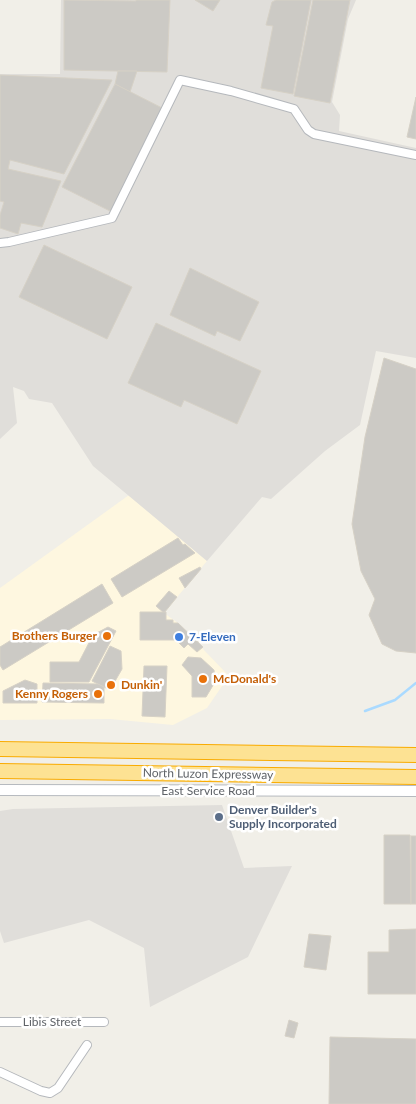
<svg xmlns="http://www.w3.org/2000/svg" width="416" height="1104" font-family="Lato,sans-serif">
<style>
.commercial{fill:#fef7e0}
.industrial{fill:#e0deda}
.lines{fill:none;stroke-linecap:round;stroke-linejoin:round}
.stream{stroke:#aadaff;stroke-width:2.5}
.building{fill:#cccac5;stroke:#d6d1c6}
.street-casing{stroke:#b5b8bc;stroke-width:10}
.secondary-casing{stroke:#b6babf;stroke-width:12}
.highway-casing{stroke:#f9ab00;stroke-width:16}
.street{stroke:#fff;stroke-width:8}
.secondary{stroke:#fff;stroke-width:10}
.highway{stroke:#fde293;stroke-width:14}
.food-dot{fill:#e8710a;stroke:#fff;stroke-width:2}
.shop-dot{fill:#3f7fe0;stroke:#fff;stroke-width:2}
.service-dot{fill:#5c6f8a;stroke:#fff;stroke-width:2}
.labels{text-anchor:middle;stroke-width:5;stroke-linejoin:round;paint-order:stroke}
.food-label{font-size:12px;font-weight:bold;fill:#c56008;stroke:#fff;text-anchor:end}
.shop-label{font-size:12px;font-weight:bold;fill:#366cbe;stroke:#fff;text-anchor:start}
.street-label{font-size:12px;fill:#5f6368;stroke:#fff}
.service-label{font-size:12px;font-weight:bold;fill:#4e5e75;stroke:#fff;text-anchor:start}
</style>
<rect width="100%" height="100%" fill="#f1efe8"/>
<path class="commercial" d="M129,495L207,561L164,613L178,623L229,676L207,708L173,725L110,719L0,720V588Z"/>
<g class="industrial">
<path d="M61,0H356L348,19L332,102L340,115L339,131L416,148V358L376,351L360,425L325,451L271,499L262,497L207,561L93,466L52,403L29,399L24,391L13,387L17,423L0,439V74H60Z"/>
<path d="M222,805L244,868L292,866L248,957L150,1007L144,948L89,920L4,943L0,931V811L13,809Z"/>
</g>
<g class="lines">
<path class="stream" d="M365,711L395,700L416,683"/>
</g>
<g class="building">
<path d="M64,0L136,1V0H170L167,72L64,70Z"/>
<path d="M195,0H220L213,11Z"/>
<path d="M276,0H311L293,94L261,88L273,26L266,25L272,2Z"/>
<path d="M313,0H350L330,103L294,96Z"/>
<path d="M118,71H137L130,92L115,84Z"/>
<path d="M0,75L112,80L64,174L10,160L8,169L61,181L42,227L21,223L18,234L0,228V215L4,202L0,201Z"/>
<path d="M115,84L164,109L112,212L62,187Z"/>
<path d="M416,97V139L407,137Z"/>
<path d="M44,245L132,287L107,339L19,297Z"/>
<path d="M190,268L259,302L240,341L217,331L215,336L170,315Z"/>
<path d="M156,323L261,371L237,424L184,400L181,407L128,383Z"/>
<path d="M384,358L416,369V653L396,651L382,644L369,615L375,599L361,571L352,524L365,437Z"/>
<path d="M178,538L183,545L185,544L195,553L122,597L111,579Z"/>
<path d="M200,567L201,569L185,588L179,578Z"/>
<path d="M102,584L113,603L3,670L0,665V647Z"/>
<path d="M169,591L177,597L164,613L156,606Z"/>
<path d="M140,612H166V620H173V623H178L203,647L197,652L188,644L184,648L176,640H140Z"/>
<path d="M108,627L116,631L89,682H50V662H79L93,635Z"/>
<path d="M110,646L121,651L122,669L110,690L92,681Z"/>
<path d="M188,657L201,658L214,670L215,682L206,697H192V676L182,665Z"/>
<path d="M144,666H167L165,717L142,716Z"/>
<path d="M25,680L37,684V703H3V691Z"/>
<path d="M43,683L98,684L104,687V703L42,702Z"/>
<path d="M384,835H410L411,904H384Z"/>
<rect x="411" y="836" width="5" height="68"/>
<path d="M416,929V994H368V952H389V930Z"/>
<path d="M309,934L331,936L326,970L304,967Z"/>
<path d="M289,1020L298,1023L294,1038L285,1036Z"/>
<path d="M330,1037L416,1039V1104H329Z"/>
</g>
<g class="lines">
<g class="street-casing">
<g id="street">
<path d="M0,243L9,242L112,218L180,80L231,91L294,109L308,130L314,134L416,155"/>
<path d="M0,1022H104"/>
<path d="M0,1072L41,1091L50,1093L58,1088L87,1045"/>
</g>
</g>
<g class="secondary-casing">
<path id="secondary" d="M0,790L416,791"/>
</g>
<g class="highway-casing">
<g id="highway">
<path d="M0,749L416,755"/>
<path d="M0,771L416,777"/>
</g>
</g>
<use href="#street" class="street"/>
<use href="#secondary" class="secondary"/>
<use href="#highway" class="highway"/>
</g>
<g class="food-dot">
<circle cx="107" cy="636" r="5"/>
<circle cx="203" cy="679" r="5"/>
<circle cx="111" cy="685" r="5"/>
<circle cx="98" cy="694" r="5"/>
</g>
<circle class="shop-dot" cx="179" cy="637" r="5"/>
<circle class="service-dot" cx="219" cy="817" r="5"/>
<g class="labels">
<g class="food-label">
<text x="97" y="640">Brothers Burger</text>
<text x="213" y="683" text-anchor="start">McDonald's</text>
<text x="121" y="689" text-anchor="start">Dunkin'</text>
<text x="88" y="698">Kenny Rogers</text>
</g>
<g class="shop-label">
<text x="189" y="641">7-Eleven</text>
</g>
<g class="street-label">
<text transform="translate(208 774) rotate(1)" y="4">North Luzon Expressway</text>
<text x="208" y="795">East Service Road</text>
<text x="52" y="1026">Libis Street</text>
</g>
<g class="service-label">
<text x="229" y="814">Denver Builder's<tspan x="229" dy="14">Supply Incorporated</tspan></text>
</g>
</g>
</svg>
